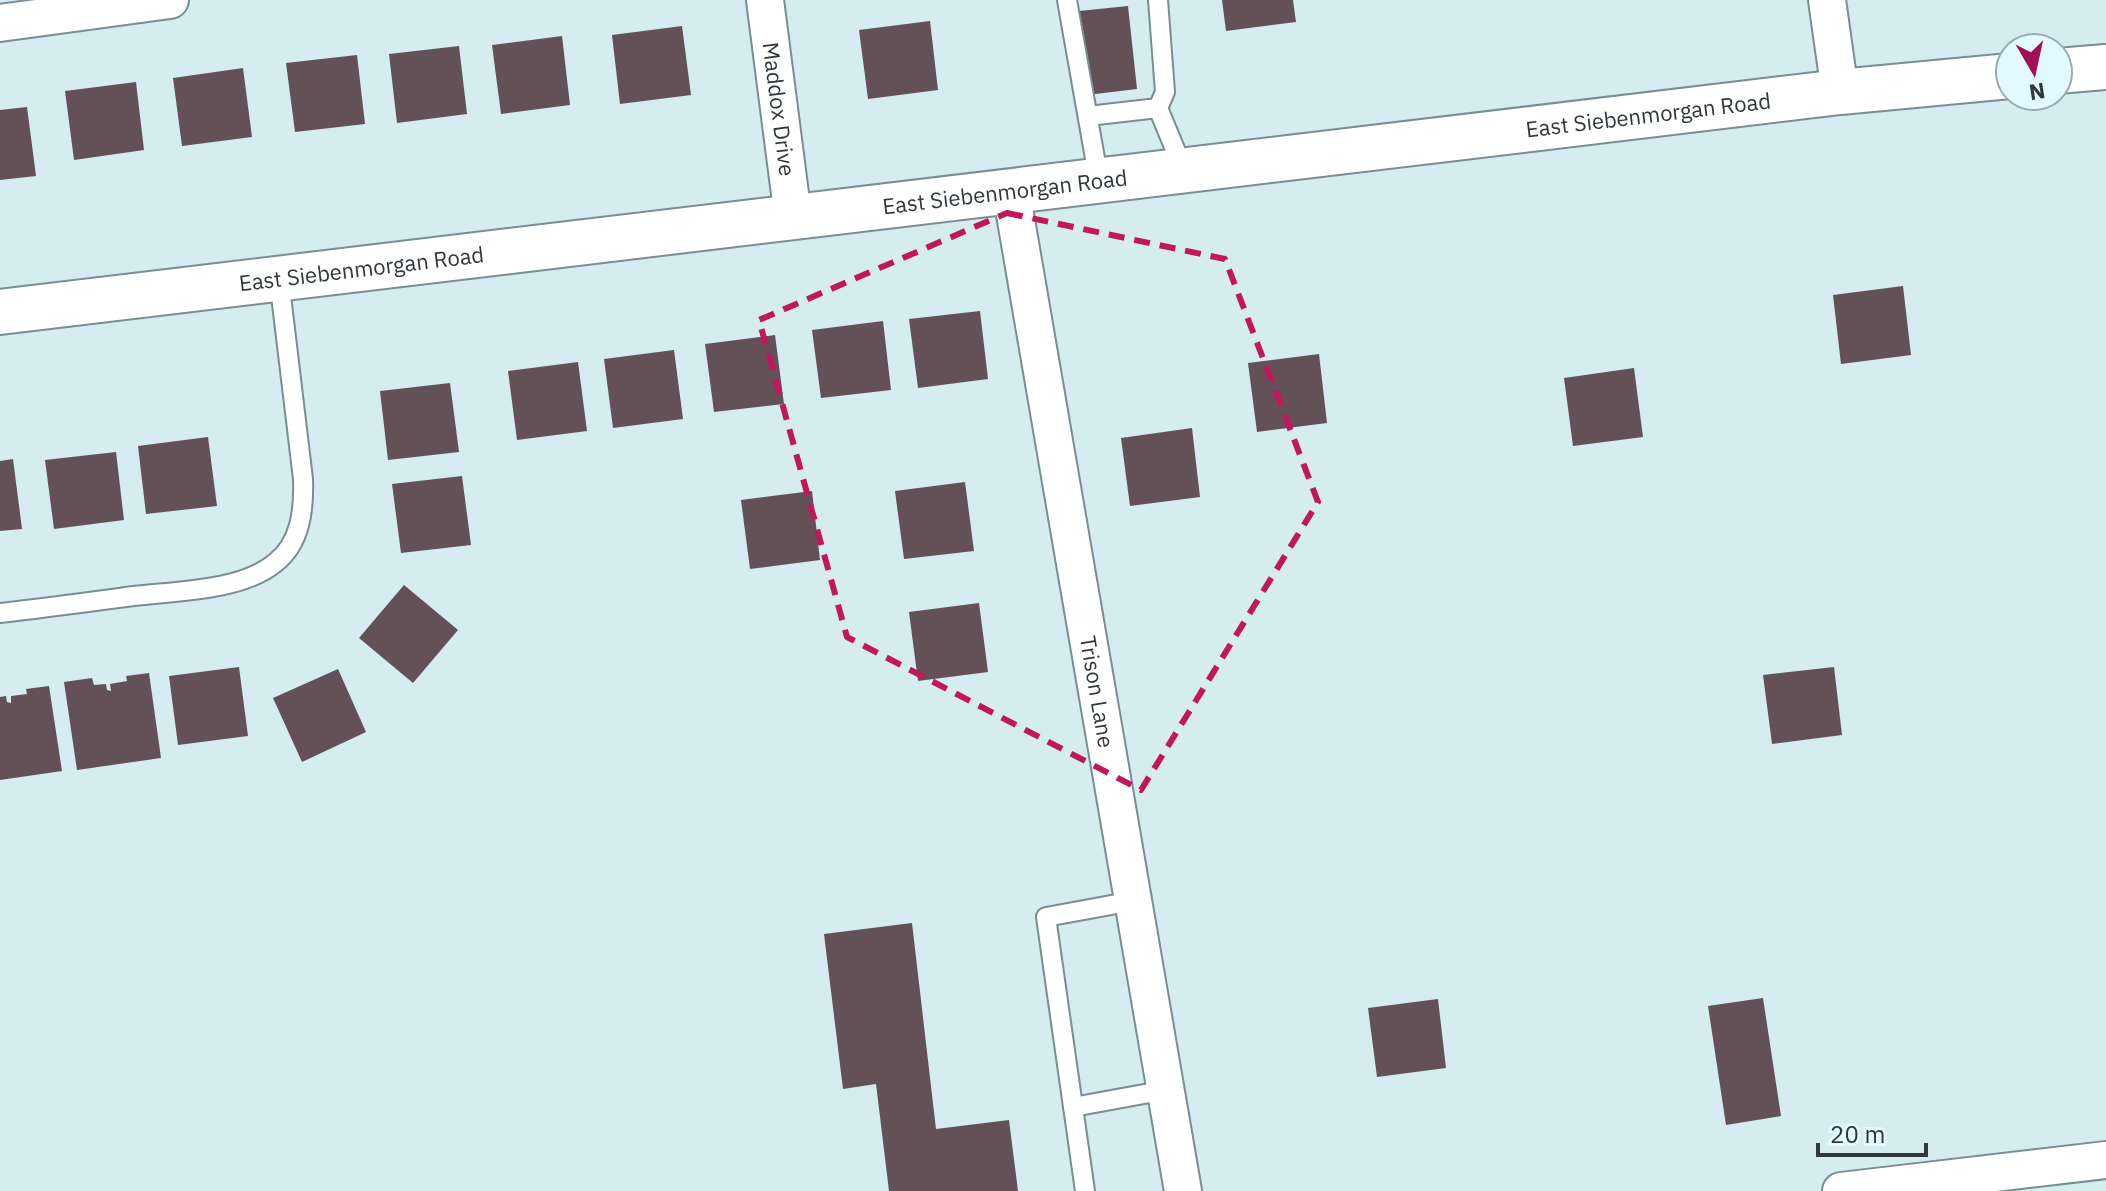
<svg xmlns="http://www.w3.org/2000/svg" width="2106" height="1191" font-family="'IBM Plex Sans',sans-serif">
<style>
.building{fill:#635157}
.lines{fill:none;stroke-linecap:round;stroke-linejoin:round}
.lane-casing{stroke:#798e93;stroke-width:22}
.street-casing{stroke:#798e93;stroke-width:40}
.secondary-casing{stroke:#798e93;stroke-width:48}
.lane{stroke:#fff;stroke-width:18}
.street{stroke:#fff;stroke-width:36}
.secondary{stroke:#fff;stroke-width:44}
.marked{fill:none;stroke:#c2185b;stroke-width:6;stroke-dasharray:16 10;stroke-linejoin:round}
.labels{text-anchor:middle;stroke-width:8;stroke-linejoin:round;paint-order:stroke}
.street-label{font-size:22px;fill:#30383b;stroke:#e2f9ff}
</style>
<rect width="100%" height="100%" fill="#d5ecf1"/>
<g class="building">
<path d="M1222,0H1293L1296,22L1226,31Z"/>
<path d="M1128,6L1137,89L1087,95L1079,11Z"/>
<path d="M930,21L938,90L868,99L859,30Z"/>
<path d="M682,26L691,95L620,104L612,35Z"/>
<path d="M562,36L570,105L501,114L492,45Z"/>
<path d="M459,46L467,114L397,123L389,54Z"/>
<path d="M357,55L365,124L295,132L286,63Z"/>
<path d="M243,68L252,137L182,146L173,78Z"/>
<path d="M136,82L144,150L74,160L65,91Z"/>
<path d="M27,107L36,176L0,180V110Z"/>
<path d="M1903,286L1911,355L1841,364L1833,295Z"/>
<path d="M980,311L988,379L918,388L909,319Z"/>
<path d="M883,321L891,390L821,398L812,330Z"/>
<path d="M775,335L784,404L714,412L705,344Z"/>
<path d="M674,350L683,419L613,428L604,359Z"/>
<path d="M1319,354L1327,423L1257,432L1248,363Z"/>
<path d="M578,362L587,431L517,440L508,371Z"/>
<path d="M1634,368L1643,437L1573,446L1564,378Z"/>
<path d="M450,383L459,452L388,460L380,391Z"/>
<path d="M1192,428L1200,497L1130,506L1121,438Z"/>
<path d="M208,437L217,506L146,514L138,446Z"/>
<path d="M116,452L124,520L54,529L45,460Z"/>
<path d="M13,459L22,529L0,531V461Z"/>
<path d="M462,476L471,545L401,553L392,484Z"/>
<path d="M965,482L974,551L904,559L895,491Z"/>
<path d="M812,491L820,560L750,569L741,500Z"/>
<path d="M404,585L458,630L413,683L359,638Z"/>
<path d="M979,603L988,672L918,681L909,612Z"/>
<path d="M239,667L248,736L178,745L169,676Z"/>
<path d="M1834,667L1842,735L1772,744L1763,675Z"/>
<path d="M338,669L366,732L302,762L273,698Z"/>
<path d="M149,673L161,758L77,770L64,682L92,678L94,685L106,684L107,690L111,691L110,684L127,681L126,676Z"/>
<path d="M49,686L62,771L0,780V697L6,696L7,702L11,703V696L27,694L26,689Z"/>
<path d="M912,923L936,1129L1009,1120L1018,1191H889L876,1084L843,1089L824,934Z"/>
<path d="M1763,998L1781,1116L1726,1125L1708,1006Z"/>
<path d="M1438,999L1446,1068L1377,1077L1368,1008Z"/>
</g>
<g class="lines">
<g class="lane-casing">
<g id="lane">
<path d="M1067,0L1099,181"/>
<path d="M1158,108L1184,171"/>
<path d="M1088,116L1158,108L1165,92L1158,0"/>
<path d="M0,613C45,608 89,602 134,596C176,591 241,591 275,563C301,543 304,509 303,479L279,279"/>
<path d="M1073,1107L1166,1090"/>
<path d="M1085,1191L1046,917L1133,901"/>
</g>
</g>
<g class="street-casing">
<g id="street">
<path id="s1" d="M765,0L793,217"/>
<path d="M1827,0L1840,92"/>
<path d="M0,23L170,0"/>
<path id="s2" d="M1011,191L1183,1191"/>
<path d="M1841,1191L2106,1160"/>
</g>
</g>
<g class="secondary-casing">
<g id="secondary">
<path d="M2058,71L2106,67"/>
<path id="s3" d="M0,312L1840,92L2010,76"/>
</g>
</g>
<use href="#lane" class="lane"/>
<use href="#street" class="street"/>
<use href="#secondary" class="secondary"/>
</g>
<path class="marked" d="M1007,213L1225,259L1318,502L1141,790L847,637L759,320Z"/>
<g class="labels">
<g class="street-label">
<text dy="8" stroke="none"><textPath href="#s1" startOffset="110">Maddox Drive</textPath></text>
<text dy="8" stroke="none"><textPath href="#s3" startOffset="1660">East Siebenmorgan Road</textPath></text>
<text dy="8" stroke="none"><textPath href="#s3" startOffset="1012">East Siebenmorgan Road</textPath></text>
<text dy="8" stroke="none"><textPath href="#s3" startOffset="364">East Siebenmorgan Road</textPath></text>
<text dy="8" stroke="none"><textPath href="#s2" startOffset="508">Trison Lane</textPath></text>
</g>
</g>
<g transform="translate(2034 72) rotate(171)"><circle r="38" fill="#e2f9ff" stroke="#9bacb1" stroke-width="2"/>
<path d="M0-6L14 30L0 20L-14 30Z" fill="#a00f57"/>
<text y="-12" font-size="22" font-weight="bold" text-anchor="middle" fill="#30383b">N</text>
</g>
<path d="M1818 1143v12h108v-12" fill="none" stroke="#30383b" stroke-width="4"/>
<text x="1830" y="1143" font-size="24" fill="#30383b" stroke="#e2f9ff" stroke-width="6" paint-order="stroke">20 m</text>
</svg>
